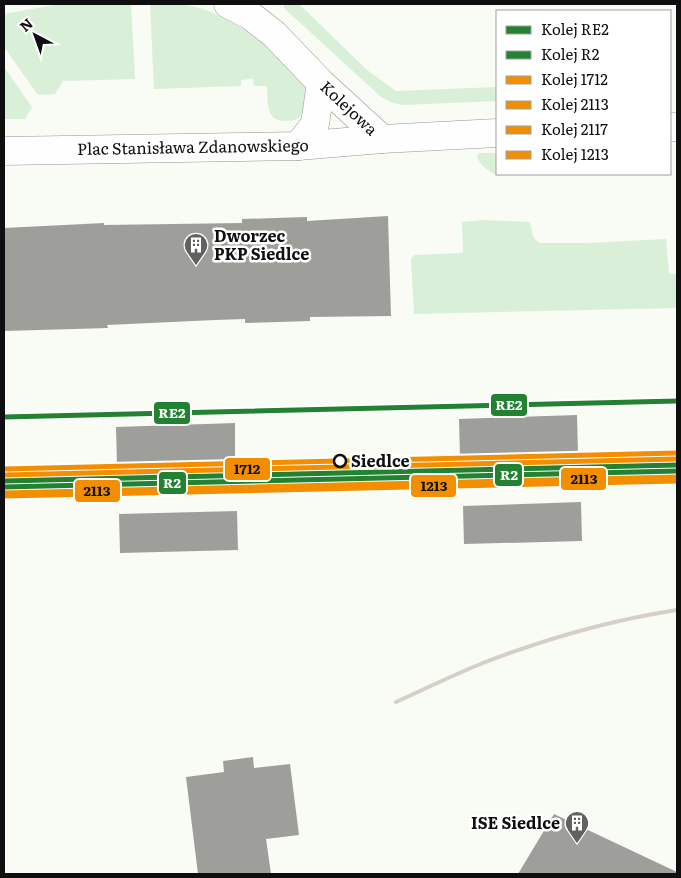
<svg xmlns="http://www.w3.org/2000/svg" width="681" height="878" font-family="Literata,serif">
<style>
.green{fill:#d9efd8}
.building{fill:#9e9f9a}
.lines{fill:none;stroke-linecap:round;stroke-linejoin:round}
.minor-casing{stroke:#949593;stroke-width:29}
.minor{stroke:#fefefe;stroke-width:28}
.rail{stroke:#d6cfc6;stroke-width:4}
.rail-1-casing{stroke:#fff;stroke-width:9}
.rail-2-casing{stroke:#fff;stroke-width:9}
.rail-3-casing{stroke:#fff;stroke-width:9}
.rail-4-casing{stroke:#fff;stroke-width:9}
.rail-5-casing{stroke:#fff;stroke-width:9}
.rail-6-casing{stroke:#fff;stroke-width:9}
.rail-1{stroke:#238132;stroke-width:5}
.rail-2{stroke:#238132;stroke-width:5}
.rail-3{stroke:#f38e01;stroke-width:5}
.rail-4{stroke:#f38e01;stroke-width:5}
.rail-5{stroke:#f38e01;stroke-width:5}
.rail-6{stroke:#f38e01;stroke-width:5}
.stop-dot{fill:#fff;stroke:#0f0f0f;stroke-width:2.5}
.labels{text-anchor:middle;stroke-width:5;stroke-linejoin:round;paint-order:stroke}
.street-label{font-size:16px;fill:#0f0f0f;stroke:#fff}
.poi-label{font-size:16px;font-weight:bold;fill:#0f0f0f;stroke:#fff;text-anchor:start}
.stop-label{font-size:16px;font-weight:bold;fill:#0f0f0f;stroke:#fff;text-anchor:start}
.line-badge{stroke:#fff;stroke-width:2}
.badge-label{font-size:14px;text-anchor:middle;font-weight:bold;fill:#fff}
.pale-badge-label{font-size:14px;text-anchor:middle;font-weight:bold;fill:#111}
</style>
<rect width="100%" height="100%" fill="#f9fbf5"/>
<g class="green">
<path d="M59,4H131L135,79L63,81L55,94L38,95L4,47V14Z"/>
<path d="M150,4C169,4 187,3 206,10C240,24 272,45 295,74C298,77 303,81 305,85C308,92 307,101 306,108C304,118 294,121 285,121C265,121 268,100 267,86H254L253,79L241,80V86L154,89Z"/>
<path d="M286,4H299L367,70L396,91L497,87V101L402,105L393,103L381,97L283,7Z"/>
<path d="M4,67L32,107L25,119H4Z"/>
<path d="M479,153H497V174H500V177C491,172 480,167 477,156Z"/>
<path d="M484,220L529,222C534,229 530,240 541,243H589L666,239L669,274H677V308L414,314L411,258L414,255L463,253L462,222Z"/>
</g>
<g class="building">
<path d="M388,216L391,316L310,317V321L245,323V319L215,320L107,325L108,328L4,331V228L104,223V225L242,223V219L307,217V221Z"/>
<path d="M577,415L578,454L460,457L459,419Z"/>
<path d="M235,423V462L117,465L116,427Z"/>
<path d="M581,502L582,541L464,544L463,506Z"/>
<path d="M237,511L238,550L120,553L119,514Z"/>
<path d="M253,757L254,768L290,764L299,835L266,839L271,874H198L186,777L224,772L223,761Z"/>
<path d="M554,814L677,872V874H518Z"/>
</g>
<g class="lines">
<g class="minor-casing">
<g id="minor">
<path d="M228,4L251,16L274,34L321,83L382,139"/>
<path d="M670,127H677"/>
<path d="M298,146L315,124L321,83"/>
<path d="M4,151L298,146L382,139L497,133"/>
</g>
</g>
<use href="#minor" class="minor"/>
<path class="rail" d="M396,702C425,689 453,675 483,663C545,639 612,620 677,610"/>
<g class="rail-1-casing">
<g id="rail-1">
<path d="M4,417L677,401"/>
<path d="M4,481L677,465"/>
</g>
</g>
<g class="rail-2-casing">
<path id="rail-2" d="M4,487L677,471"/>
</g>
<g class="rail-3-casing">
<path id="rail-3" d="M4,475L677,459"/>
</g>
<g class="rail-4-casing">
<path id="rail-4" d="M4,493L677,477"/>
</g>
<g class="rail-5-casing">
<path id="rail-5" d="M4,469L677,453"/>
</g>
<g class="rail-6-casing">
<path id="rail-6" d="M4,496L677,481"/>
</g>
<use href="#rail-1" class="rail-1"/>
<use href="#rail-2" class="rail-2"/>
<use href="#rail-3" class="rail-3"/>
<use href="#rail-4" class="rail-4"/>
<use href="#rail-5" class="rail-5"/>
<use href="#rail-6" class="rail-6"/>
</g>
<defs>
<g id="building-pin" transform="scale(1.25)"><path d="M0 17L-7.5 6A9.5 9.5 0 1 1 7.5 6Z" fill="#616260" stroke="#fff"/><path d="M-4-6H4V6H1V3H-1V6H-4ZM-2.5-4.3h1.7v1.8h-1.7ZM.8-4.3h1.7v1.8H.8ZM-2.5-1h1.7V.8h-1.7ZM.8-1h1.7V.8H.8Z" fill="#fff"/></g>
</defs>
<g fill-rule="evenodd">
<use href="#building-pin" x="196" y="245"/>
<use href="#building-pin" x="577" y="823"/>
</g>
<circle class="stop-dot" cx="340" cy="461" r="6"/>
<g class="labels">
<g class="street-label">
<text transform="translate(349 108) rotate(43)" y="6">Kolejowa</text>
<text transform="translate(193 147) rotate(-1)" y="6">Plac Stanisława Zdanowskiego</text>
</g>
<g class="poi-label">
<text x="214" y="242">Dworzec<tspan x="214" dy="18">PKP Siedlce</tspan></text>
<text x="560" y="829" text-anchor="end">ISE Siedlce</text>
</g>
<g class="stop-label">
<text x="351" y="467">Siedlce</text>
</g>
</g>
<g class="line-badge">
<rect x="490" y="393" width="38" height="24" rx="5" fill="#238132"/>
<rect x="153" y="401" width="38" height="24" rx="5" fill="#238132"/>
<rect x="224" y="457" width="47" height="24" rx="5" fill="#f38e01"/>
<rect x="494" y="463" width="29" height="24" rx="5" fill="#238132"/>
<rect x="560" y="467" width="47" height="24" rx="5" fill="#f38e01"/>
<rect x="158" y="471" width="29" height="24" rx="5" fill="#238132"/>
<rect x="410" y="474" width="47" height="24" rx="5" fill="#f38e01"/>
<rect x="74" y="479" width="47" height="24" rx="5" fill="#f38e01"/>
</g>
<g class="badge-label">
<text x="509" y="410">RE2</text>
<text x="172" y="418">RE2</text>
<text x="509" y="480">R2</text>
<text x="172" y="488">R2</text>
</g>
<g class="pale-badge-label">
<text x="247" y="474">1712</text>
<text x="584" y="484">2113</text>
<text x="434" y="491">1213</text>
<text x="97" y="496">2113</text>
</g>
<rect width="681" height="878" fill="none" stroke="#0f0f0f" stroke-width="10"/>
<rect x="496" y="10" width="175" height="165" fill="#ffffff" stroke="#9f9f9f"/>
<rect x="506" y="26" width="25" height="8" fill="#238132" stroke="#9f9f9f"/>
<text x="541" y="35" font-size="15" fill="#0f0f0f">Kolej RE2</text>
<rect x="506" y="51" width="25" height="8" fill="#238132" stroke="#9f9f9f"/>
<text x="541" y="60" font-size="15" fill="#0f0f0f">Kolej R2</text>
<rect x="506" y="76" width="25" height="8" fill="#f38e01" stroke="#9f9f9f"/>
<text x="541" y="85" font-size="15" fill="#0f0f0f">Kolej 1712</text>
<rect x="506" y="101" width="25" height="8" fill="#f38e01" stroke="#9f9f9f"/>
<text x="541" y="110" font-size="15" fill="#0f0f0f">Kolej 2113</text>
<rect x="506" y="126" width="25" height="8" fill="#f38e01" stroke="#9f9f9f"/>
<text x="541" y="135" font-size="15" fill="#0f0f0f">Kolej 2117</text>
<rect x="506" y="151" width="25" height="8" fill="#f38e01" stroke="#9f9f9f"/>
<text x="541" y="160" font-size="15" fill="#0f0f0f">Kolej 1213</text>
<g transform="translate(35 35) rotate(319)" stroke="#ffffff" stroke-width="4" paint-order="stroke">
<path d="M0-4L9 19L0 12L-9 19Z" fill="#0f0f0f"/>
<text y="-8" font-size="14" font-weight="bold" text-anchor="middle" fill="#0f0f0f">N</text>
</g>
</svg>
